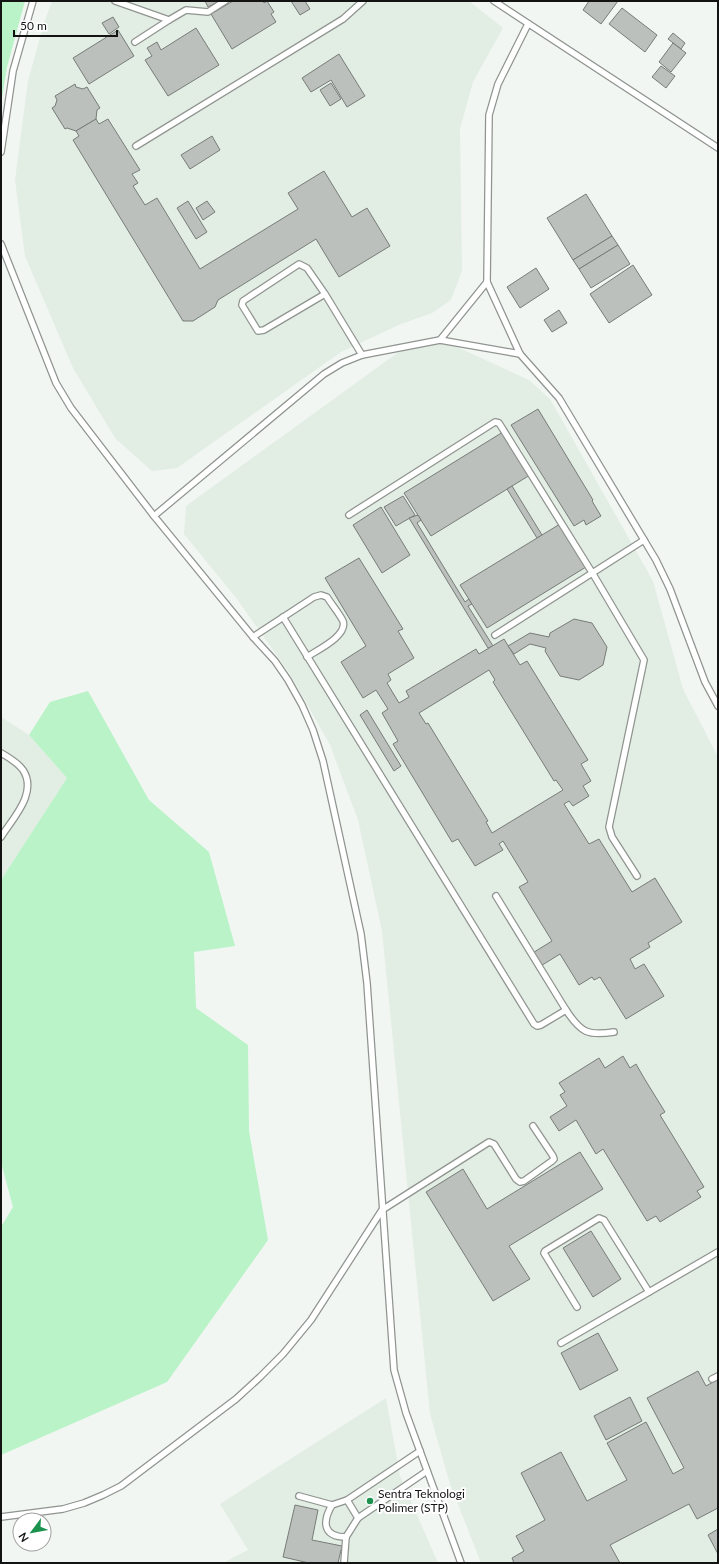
<svg xmlns="http://www.w3.org/2000/svg" width="719" height="1564" font-family="Lato,sans-serif">
<style>
.built{fill:#e2ede4}
.green{fill:#b9f3c7}
.building{fill:#bcc0bd;stroke:#777c78;fill-rule:evenodd}
.lines{fill:none;stroke-linecap:round;stroke-linejoin:round}
.lane-casing{stroke:#909490;stroke-width:8}
.lane{stroke:#fff;stroke-width:5.5}
.poi-dot{fill:#1b924e;stroke:#fff;stroke-width:1.5}
.labels{text-anchor:middle;stroke-width:4;stroke-linejoin:round;paint-order:stroke}
.poi-label{font-size:12px;fill:#121312;stroke:#fff;text-anchor:start}
</style>
<rect width="100%" height="100%" fill="#f1f6f2"/>
<g class="built">
<path d="M52,1H469L503,28L473,82L460,129L462,271L451,300L432,313L401,324L341,352L177,468L152,471L115,438L73,368L25,256L15,180L28,81L44,23Z"/>
<path d="M446,342L529,380L550,399L653,581L683,689L718,757V1563H481L450,1484L430,1414L382,931L358,820L330,745L290,674L237,599L184,534L186,506L407,346Z"/>
<path d="M1,717L29,735L67,778L1,880Z"/>
<path d="M386,1398L400,1476L438,1563H223L248,1550L220,1504Z"/>
</g>
<g class="green">
<path d="M1,1H25L7,67L1,104Z"/>
<path d="M88,691L149,800L209,852L235,946L194,952L196,1008L248,1045L249,1131L268,1240L167,1382L1,1455V1227L13,1207L1,1162V880L67,778L29,735L50,702Z"/>
</g>
<g class="building">
<path d="M205,1H219L208,7Z"/>
<path d="M233,1H263L264,3L267,1L274,12L271,14L276,22L232,49L211,14Z"/>
<path d="M291,1H305L310,9L300,15Z"/>
<path d="M589,1H618L601,24L583,10Z"/>
<path d="M622,8L657,35L645,52L609,24Z"/>
<path d="M113,17L119,27L109,34L102,23Z"/>
<path d="M196,28L219,65L168,96L145,60L152,56L147,48L157,42L161,50Z"/>
<path d="M118,30L134,56L89,84L73,58Z"/>
<path d="M673,33L685,43L681,49L668,39Z"/>
<path d="M673,43L686,53L671,72L659,62Z"/>
<path d="M339,54L365,96L347,107L331,80L311,92L302,78Z"/>
<path d="M661,66L675,76L666,88L652,77Z"/>
<path d="M331,83L341,99L330,106L320,90Z"/>
<path d="M75,84L76,87L83,89L87,87L100,108L97,110L96,119L76,131L67,128L65,129L52,108L55,106L57,100L55,96Z"/>
<path d="M96,119L99,124L108,119L140,170L132,174L138,183L133,186L145,205L157,198L200,269L298,209L288,193L324,171L352,217L367,208L390,246L339,277L316,239L218,300L215,307L193,321H183L73,140L79,136L76,131Z"/>
<path d="M212,136L220,150L190,169L181,155Z"/>
<path d="M586,194L612,236L573,260L547,218Z"/>
<path d="M188,201L207,232L196,239L177,208Z"/>
<path d="M207,201L215,212L203,220L196,208Z"/>
<path d="M612,236L618,245L579,269L573,260Z"/>
<path d="M618,245L630,264L591,288L579,269Z"/>
<path d="M633,265L652,295L609,323L590,294Z"/>
<path d="M536,268L549,289L520,308L507,287Z"/>
<path d="M559,310L567,323L552,332L544,320Z"/>
<path d="M538,409L593,500L592,501L601,516L586,525L584,520L574,526L511,425Z"/>
<path d="M503,432L530,475L431,536L404,493Z"/>
<path d="M512,486L542,535L537,538L507,489Z"/>
<path d="M403,496L415,515L396,526L384,507Z"/>
<path d="M381,507L410,555L382,573L353,525Z"/>
<path d="M418,515L421,520L417,523L465,602L469,599L472,604L468,606L493,646L488,648L409,518Z"/>
<path d="M560,524L586,567L487,628L460,585Z"/>
<path d="M359,558L403,629L398,631L414,658L388,674L391,680L387,683L399,703L409,697L406,691L476,649L479,654L504,639L520,665L527,661L588,760L581,764L591,781L583,786L589,796L573,806L569,801L564,804L589,844L599,839L632,892L655,878L682,922L648,943L650,947L630,959L635,969L644,964L664,996L626,1019L600,977L594,980L592,977L579,985L560,954L539,967L531,954L552,941L519,887L528,882L503,841L499,844L503,850L475,866L458,839L452,842L393,744L398,741L382,713L388,709L376,690L363,698L341,662L366,646L325,578ZM489,670L495,680L493,682L554,781L556,780L563,790L492,833L486,822L488,821L428,723L426,724L419,713Z"/>
<path d="M574,619L592,623L607,647L603,665L579,680L560,676L545,651L546,648L530,644L514,654L508,646L530,633L549,637L550,633Z"/>
<path d="M367,710L401,766L394,771L360,715Z"/>
<path d="M623,1056L630,1068L636,1064L644,1078L665,1112L660,1115L704,1187L697,1191L701,1197L660,1222L656,1216L647,1221L603,1149L596,1154L576,1120L559,1131L550,1117L567,1106L560,1095L565,1092L559,1083L599,1058L605,1068Z"/>
<path d="M580,1152L603,1189L509,1246L530,1279L493,1301L426,1192L463,1169L487,1209Z"/>
<path d="M591,1231L621,1279L593,1297L563,1248Z"/>
<path d="M598,1333L618,1370L580,1390L561,1353Z"/>
<path d="M698,1371L706,1386L717,1380L718,1381V1508L697,1519L689,1504L610,1545L620,1563H514L512,1558L524,1551L516,1536L545,1520L521,1473L561,1452L587,1501L627,1480L607,1443L646,1422L673,1474L684,1468L647,1398Z"/>
<path d="M630,1397L642,1421L606,1440L594,1416Z"/>
<path d="M295,1505L318,1510L312,1540L342,1546L338,1563H309L283,1557Z"/>
<path d="M718,1529V1554L708,1535Z"/>
</g>
<g class="lines">
<g class="lane-casing">
<g id="lane">
<path d="M115,1L169,20L186,10L208,12L225,1"/>
<path d="M494,1L718,148"/>
<path d="M528,24L498,84L489,115L487,282L520,354L559,398L656,560L670,589L705,682L718,706"/>
<path d="M135,42L169,20"/>
<path d="M136,146L343,19L363,1"/>
<path d="M1,152L13,71L33,1"/>
<path d="M1,244L56,383L71,408L154,516L253,637L275,661L288,680L302,705L313,730L323,761L361,934L367,983L394,1370L406,1413L461,1563"/>
<path d="M325,294L264,330L258,331L242,305L243,301L299,264L307,268L325,294L362,355"/>
<path d="M440,340L487,282"/>
<path d="M349,515L495,422L499,423L593,574L644,660L609,827L612,837L637,876"/>
<path d="M154,516L324,374L342,363L362,355L440,340L520,354"/>
<path d="M283,617L534,1024L537,1026L541,1025L566,1010C581,1033 588,1036 614,1032"/>
<path d="M495,635L644,540"/>
<path d="M253,637L314,597L321,595L327,597C332,605 339,613 343,621C348,636 317,650 307,657"/>
<path d="M1,753C8,757 18,763 23,770C38,793 13,818 1,837"/>
<path d="M496,896L566,1010"/>
<path d="M577,1307L544,1253L545,1251L599,1218L604,1220L649,1292"/>
<path d="M561,1343L718,1252"/>
<path d="M712,1379L718,1376"/>
<path d="M299,1496L332,1505L347,1500L358,1518L346,1537L344,1563"/>
<path d="M347,1500L420,1451"/>
<path d="M332,1505C322,1522 323,1537 346,1537"/>
<path d="M1,1517L63,1509L84,1503L103,1495L121,1486L236,1399L260,1377L283,1354L311,1320L382,1210L489,1142L494,1144L516,1179L520,1182L524,1181L552,1161L554,1159L553,1156L533,1126"/>
<path d="M358,1518L427,1471"/>
</g>
</g>
<use href="#lane" class="lane"/>
</g>
<circle class="poi-dot" cx="370" cy="1501" r="4"/>
<g class="labels">
<g class="poi-label">
<text x="378" y="1498">Sentra Teknologi<tspan x="378" dy="14">Polimer (STP)</tspan></text>
</g>
</g>
<rect width="719" height="1564" fill="none" stroke="#121312" stroke-width="4"/>
<g transform="translate(32 1532) rotate(238)"><circle r="19" fill="#ffffff" stroke="#a0a1a0"/>
<path d="M0-3L7 15L0 10L-7 15Z" fill="#1b924e"/>
<text y="-6" font-size="11" font-weight="bold" text-anchor="middle" fill="#121312">N</text>
</g>
<path d="M14 30v6h103v-6" fill="none" stroke="#121312" stroke-width="2"/>
<text x="20" y="30" font-size="12" fill="#121312" stroke="#ffffff" stroke-width="3" paint-order="stroke">50 m</text>
</svg>
